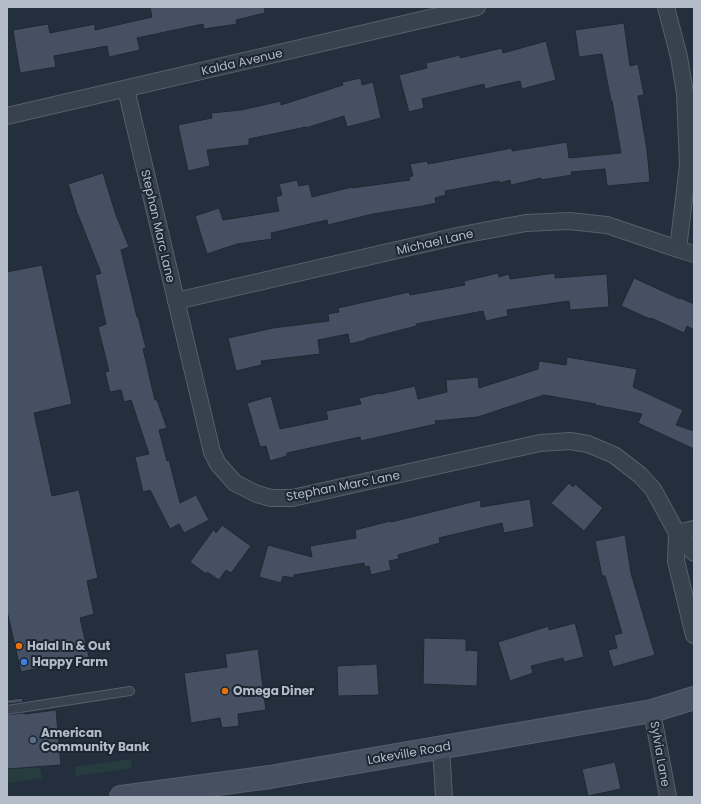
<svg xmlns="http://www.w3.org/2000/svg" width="701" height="804" font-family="Poppins,sans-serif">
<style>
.green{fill:#263c3f}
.building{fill:#455162;stroke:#1f2835}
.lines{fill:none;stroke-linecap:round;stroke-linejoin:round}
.service-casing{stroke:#565f6c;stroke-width:10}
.minor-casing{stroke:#565f6c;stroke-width:18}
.secondary-casing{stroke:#565f6c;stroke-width:24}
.service{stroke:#38414e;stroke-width:8}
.minor{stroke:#38414e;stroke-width:16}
.secondary{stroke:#465061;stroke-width:22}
.food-dot{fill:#e8710a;stroke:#1d2633;stroke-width:1.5}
.shop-dot{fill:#3f7fe0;stroke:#1d2633;stroke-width:1.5}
.service-dot{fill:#5c6f8a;stroke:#1d2633;stroke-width:1.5}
.labels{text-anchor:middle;stroke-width:4;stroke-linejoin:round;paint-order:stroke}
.street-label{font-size:12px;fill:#b4bcc9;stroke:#1d2633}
.poi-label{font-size:12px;font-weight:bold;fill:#b4bcc9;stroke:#1d2633;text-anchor:start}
</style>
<rect width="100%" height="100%" fill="#242f3e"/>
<g class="green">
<path d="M131,759L132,768L76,776L75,767Z"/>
<path d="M40,767L42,778L7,783V769Z"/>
</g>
<g class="building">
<path d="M150,7H264L265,13L236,20L237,24L204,29L203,24L137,38L140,50L109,57L107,46L54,56L56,67L20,73L13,30L48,24L50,33L95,24V30L152,17Z"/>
<path d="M624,23L630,66L638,64L644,95L638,96L647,150L650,182L607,186L605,169L571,172L572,175L541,180V178L511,185L510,180L500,183L499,181L445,191L446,195L435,198L436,203L423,206L373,214L328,225L327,220L271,233L272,239L237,244L207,254L195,216L219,208L223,220L279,211L276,197L282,195L279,184L297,180L299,186L309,184L312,197L352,187V188L410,180L409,177L413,176L410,164L427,161L428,164L512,148V151L567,142L569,158L621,153L612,101H611L602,54L579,57L575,30Z"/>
<path d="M546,41L556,80L522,89L520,81L485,89L484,84L422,99L424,108L409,112L399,75L427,68L426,63L460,55V58L502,48L503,53Z"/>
<path d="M361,78L362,85L373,82L381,118L347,127L344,116L306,128V127L249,139V145L207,150L210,166L188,171L178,125L212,118L211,113L241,110L281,101V105L343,85L342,82Z"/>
<path d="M103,173L116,215L129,247L121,250L137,317H138L146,348L143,349L155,400H157L167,428L159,430L167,461L169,460L180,503L196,495L209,520L184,533L179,524L170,529L150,490L143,492L135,457L149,454L131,400L124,402L121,390L110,392L105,372L109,371L98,327L106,324L95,275L101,273L78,215V216L68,184Z"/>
<path d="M42,265L72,404L34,413L52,496L79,490L98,578L87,581L94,614L80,618L89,657L21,672L7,611V272Z"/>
<path d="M498,273L499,277L509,274L510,279L555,273V278L607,274L609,307L570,310L569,301L507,310L508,316L486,321L483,311L416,324L417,326L366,339V340L350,344L348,334L318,340L320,354L261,361L262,365L236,371L228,338L273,328L329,321L328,314L339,312L338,308L409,292L410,295L465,285L464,281Z"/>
<path d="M634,278L680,299V298L694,304V330L687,326L684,333L651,318L650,319L621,306Z"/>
<path d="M567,357L637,369L633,387L683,410L676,425L694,431V449L638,423L642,414L595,405L596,404L544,395L478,417L435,421L436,424L361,441L360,437L287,453V456L270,461L266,446L260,447L247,403L271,396L280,429L328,419L326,411L361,404L359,398L380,393V394L415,386L418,399L447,392L446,380L478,377L479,388L538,369L539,361L566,365Z"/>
<path d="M569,483L573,487L575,484L603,508L584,531L551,503Z"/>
<path d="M530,499L534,527L504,533L502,523L439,538L440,543L398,555L399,559L389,561L391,570L371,575L369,566L365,567L364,563L294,575L293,578L283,576L281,583L259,577L268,545L312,557L310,546L356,538L355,530L390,521L391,522L480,500L481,507Z"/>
<path d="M222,525L251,546L231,573L226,570L219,580L207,572L206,574L190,562L214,529L216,533Z"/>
<path d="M625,535L631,573L655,655L613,667L608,650L617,648L614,635L622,633L605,576H602L595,541Z"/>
<path d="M575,623L584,657L564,662L563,658L531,666L533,673L510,681L498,642L549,626V630Z"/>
<path d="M424,638L466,639V651L469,650L478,651L477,686L423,684Z"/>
<path d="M258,649L266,710L238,714L239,726L222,728L220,718L191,723L184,673L227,667L225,654Z"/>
<path d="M377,664L379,695L338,696L337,666Z"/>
<path d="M22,698L23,702L7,704V700Z"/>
<path d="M56,710L61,765L7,769V715L24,713L25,714Z"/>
<path d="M615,762L621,789L588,796L582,769Z"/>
</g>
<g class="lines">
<g class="service-casing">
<path id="service" d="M7,710L130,691"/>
</g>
<g class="minor-casing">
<g id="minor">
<path d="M666,7L679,57L685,93L688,165L678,249"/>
<path d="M126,89L212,452L218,464L235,483L257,494L271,498H292L540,443L570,441L588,444L614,455L640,475L653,489L677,533L694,553"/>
<path d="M7,116L477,7"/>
<path d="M176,301L462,235L526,223L569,221L607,225L678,249L694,254"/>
<path d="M677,533L676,561L694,635"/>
<path d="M677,533L694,529"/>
<path d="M652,711L668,797"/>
<path d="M441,747L444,797"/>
</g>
</g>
<g class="secondary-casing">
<path id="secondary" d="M121,797L270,777L652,711L694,698"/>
</g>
<use href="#service" class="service"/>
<use href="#minor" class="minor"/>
<use href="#secondary" class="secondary"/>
</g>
<g class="food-dot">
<circle cx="19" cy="646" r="4"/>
<circle cx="225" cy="691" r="4"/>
</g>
<circle class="shop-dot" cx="24" cy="662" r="4"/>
<circle class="service-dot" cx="33" cy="740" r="4"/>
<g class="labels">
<g class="street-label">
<text transform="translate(242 62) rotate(-13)" y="4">Kalda Avenue</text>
<text transform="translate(158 226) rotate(77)" y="4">Stephan Marc Lane</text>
<text transform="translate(435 242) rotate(-13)" y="4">Michael Lane</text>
<text transform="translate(343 486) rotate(-11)" y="4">Stephan Marc Lane</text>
<text transform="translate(409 753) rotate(-10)" y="4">Lakeville Road</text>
<text transform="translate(660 754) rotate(80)" y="4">Sylvia Lane</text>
</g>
<g class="poi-label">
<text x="27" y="650">Halal In &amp; Out</text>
<text x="32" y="666">Happy Farm</text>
<text x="233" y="695">Omega Diner</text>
<text x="41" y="737">American<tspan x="41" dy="14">Community Bank</tspan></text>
</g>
</g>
<rect width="701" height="804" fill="none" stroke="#b4bcc9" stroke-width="16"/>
</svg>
